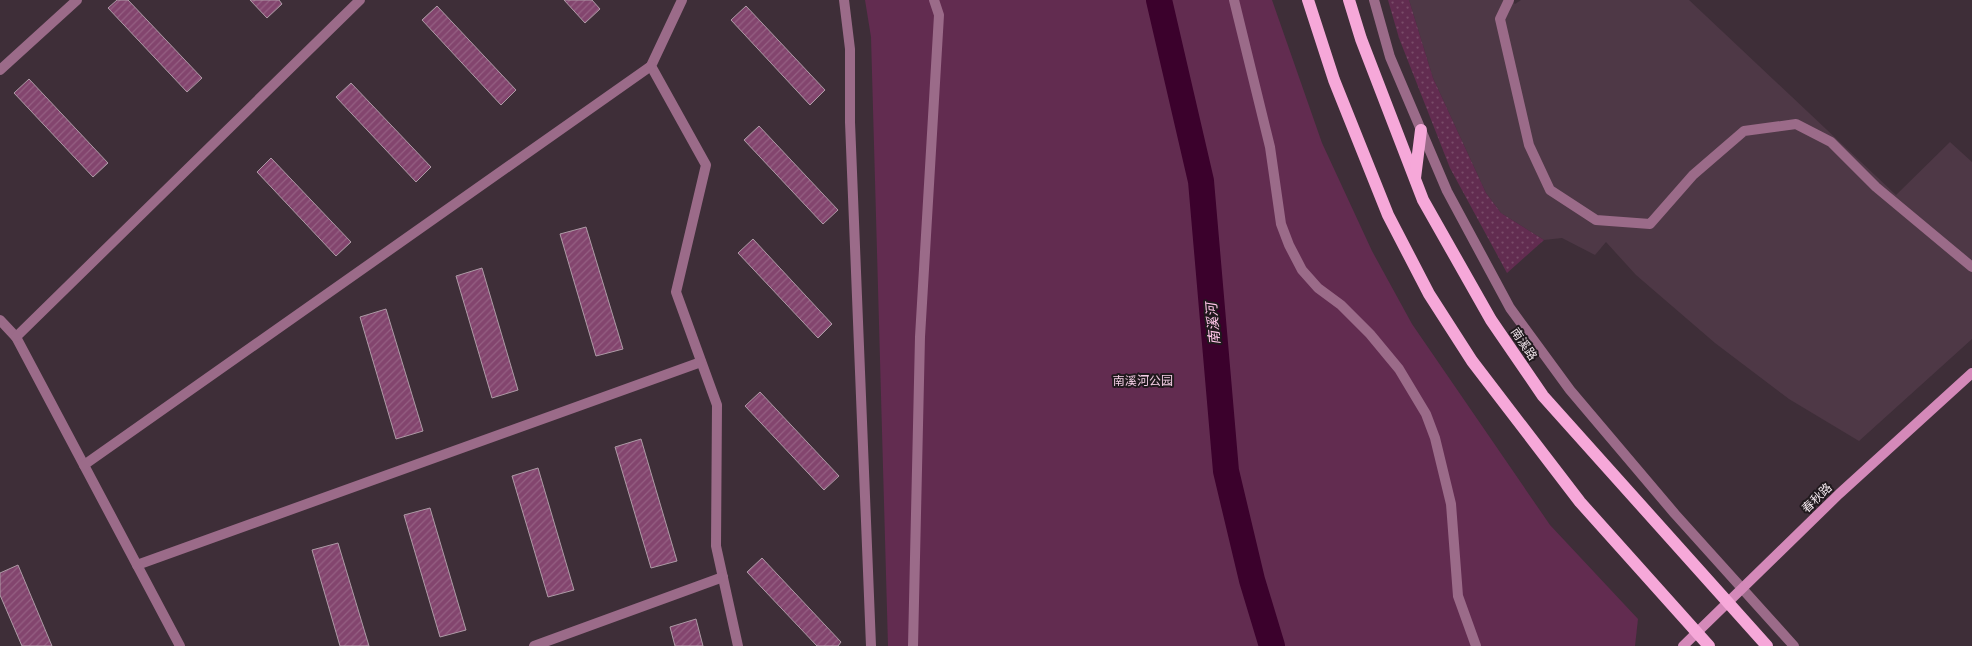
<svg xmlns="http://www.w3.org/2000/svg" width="1972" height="646" font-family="'Roboto Condensed','Noto Sans SC',sans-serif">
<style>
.built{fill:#4e3846}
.park{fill:#622c50}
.garden{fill:url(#garden-dots)}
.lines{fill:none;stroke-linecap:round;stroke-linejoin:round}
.river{stroke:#3b012c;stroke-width:26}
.building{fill:url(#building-hatch);stroke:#ae9aa6}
.minor{stroke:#9b6b89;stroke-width:10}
.tertiary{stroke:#9b6b89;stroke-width:10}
.secondary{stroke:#d489b9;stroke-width:10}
.primary{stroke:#f6a8d9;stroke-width:12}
.labels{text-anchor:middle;stroke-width:4;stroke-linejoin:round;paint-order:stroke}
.street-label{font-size:12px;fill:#f1e6ec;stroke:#20191d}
.park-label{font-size:12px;fill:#f3cde4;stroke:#20191d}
.water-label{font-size:14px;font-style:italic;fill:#fec5e8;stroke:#20191d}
</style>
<defs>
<pattern id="garden-dots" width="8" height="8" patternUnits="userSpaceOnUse" patternTransform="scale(1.25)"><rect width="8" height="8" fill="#622c50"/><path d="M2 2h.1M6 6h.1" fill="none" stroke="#794b69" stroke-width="1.8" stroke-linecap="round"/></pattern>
<pattern id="building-hatch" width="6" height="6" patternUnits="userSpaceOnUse" patternTransform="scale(1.25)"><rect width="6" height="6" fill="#83456e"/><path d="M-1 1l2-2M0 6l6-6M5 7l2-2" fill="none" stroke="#956083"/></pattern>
</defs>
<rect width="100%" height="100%" fill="#3e2e38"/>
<path class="built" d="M1409,0H1511L1515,4L1521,0H1689L1896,195L1950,142L1972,162V339L1859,441L1789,399L1715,343L1636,275L1606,242L1595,255L1562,238L1544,240L1501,213L1486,193L1433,78Z"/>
<path class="park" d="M865,0H1272L1322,143L1372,251L1412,324L1550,525L1638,619L1635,646H888L871,37Z"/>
<path class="garden" d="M1388,0H1409L1433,78L1486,193L1501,213L1544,240L1507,273L1450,168L1399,38Z"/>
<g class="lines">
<path class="river" d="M1159,0L1201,181L1226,471L1252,580L1272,646"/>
</g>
<g class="building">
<path d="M117,0H128L202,78L187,92L108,8Z"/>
<path d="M250,0H279L282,4L267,18Z"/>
<path d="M564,0H592L600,9L585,23Z"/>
<path d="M437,6L516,90L501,105L422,20Z"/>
<path d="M746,6L825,90L810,105L731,20Z"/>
<path d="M29,79L108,163L93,177L14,93Z"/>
<path d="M351,83L431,167L416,182L336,97Z"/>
<path d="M759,126L838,210L823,224L744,140Z"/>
<path d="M271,158L351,242L336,256L257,172Z"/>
<path d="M586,227L623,349L596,356L560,234Z"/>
<path d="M753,239L832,324L818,338L738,253Z"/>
<path d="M482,268L518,390L492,398L456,276Z"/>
<path d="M386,309L423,431L396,439L360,317Z"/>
<path d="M760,392L839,476L824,490L745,406Z"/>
<path d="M641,439L677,561L651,568L615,447Z"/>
<path d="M538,468L574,590L548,597L512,476Z"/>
<path d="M430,508L466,630L440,637L404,515Z"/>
<path d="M338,543L369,646H340L312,550Z"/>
<path d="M762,558L841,642L838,646H817L747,572Z"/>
<path d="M18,565L52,646H22L0,595V573Z"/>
<path d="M696,619L703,646H675L670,627Z"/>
</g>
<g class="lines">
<g class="minor">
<path d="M682,0L651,66L706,165L676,292L717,405L716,546L738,646"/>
<path d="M1234,0L1270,147L1281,224L1289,245L1302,270L1318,288L1341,305L1370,334L1399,369L1426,414L1435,438L1451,504L1458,596L1476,646"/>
<path d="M1509,0L1500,19L1529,145L1550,190L1596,220L1650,224L1693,175L1744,131L1796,124L1831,142L1876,187L1972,267"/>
<path d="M0,70L77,0"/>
<path d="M0,320L16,337L180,646"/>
<path d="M16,337L360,0"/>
<path d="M84,465L651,66"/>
<path d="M137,565L701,362"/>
<path d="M534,646L723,577"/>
<path d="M913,646L920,337L939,15L934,0"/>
</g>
<g class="tertiary">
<path d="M844,0L850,49V122L871,646"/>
<path d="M1374,0L1390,57L1447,191L1510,308L1570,390L1675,514L1794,646"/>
</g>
<path class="secondary" d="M1683,646L1839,494L1972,373"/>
<g class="primary">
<path d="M1308,0L1334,80L1388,215L1429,294L1472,361L1580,502L1709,646"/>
<path d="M1349,0L1361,39L1423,200L1491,320L1543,396L1767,646"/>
<path d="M1415,178L1421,130"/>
</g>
</g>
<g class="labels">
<g class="street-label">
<text transform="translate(1524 344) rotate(56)" y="4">南溪路</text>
<text transform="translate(1817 498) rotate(-44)" y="4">春秋路</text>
</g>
<g class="park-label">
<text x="1143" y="385">南溪河公园</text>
</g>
<g class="water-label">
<text transform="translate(1213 324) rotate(-95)" y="5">南溪河</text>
</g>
</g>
</svg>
